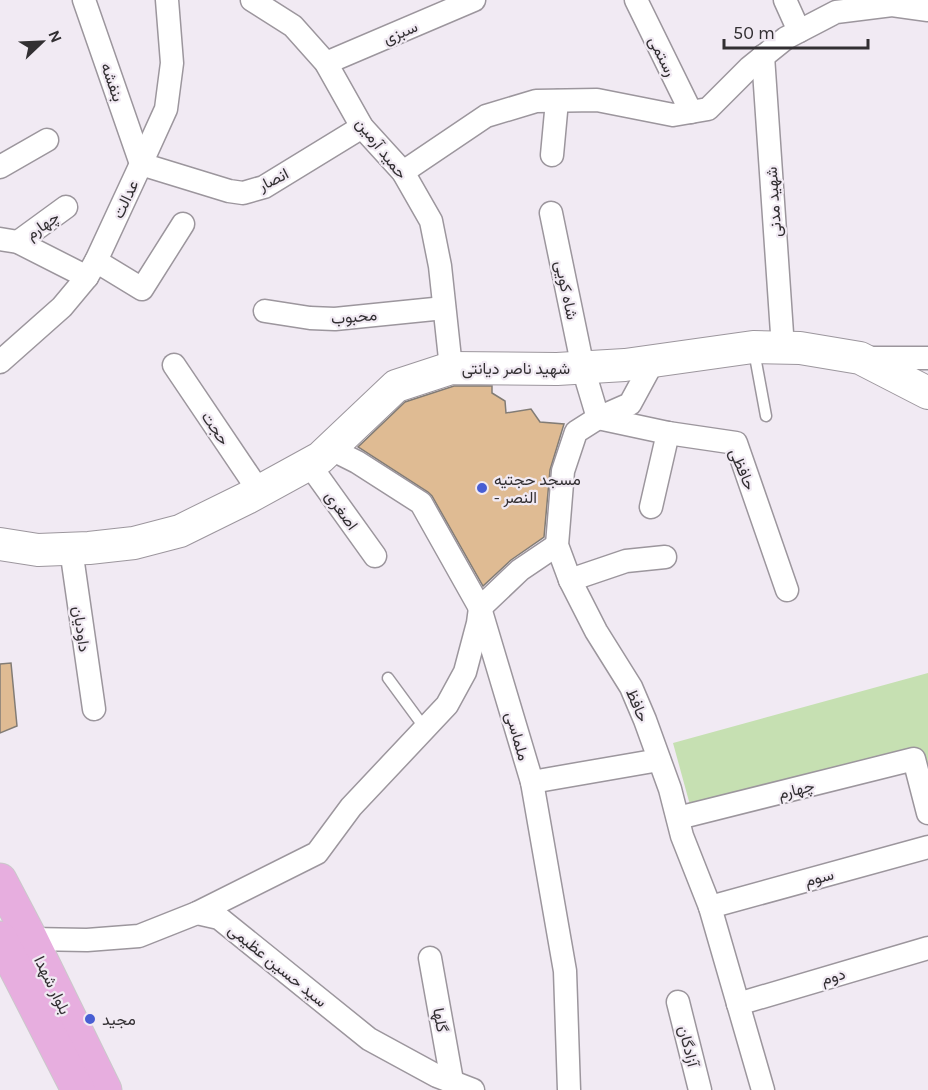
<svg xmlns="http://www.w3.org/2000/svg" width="928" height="1090" font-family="Karla,Vazirmatn,sans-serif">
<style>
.green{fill:#c6e0b2}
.building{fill:#dfbb93;stroke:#827c75;stroke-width:1.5}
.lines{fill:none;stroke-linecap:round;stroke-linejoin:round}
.lane-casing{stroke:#9c969d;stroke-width:13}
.street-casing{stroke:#9c969d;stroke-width:25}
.secondary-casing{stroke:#9c969d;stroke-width:34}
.primary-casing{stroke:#cac9ca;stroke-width:35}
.lane{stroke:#fff;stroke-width:10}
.street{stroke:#fff;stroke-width:22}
.secondary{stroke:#fff;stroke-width:32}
.primary{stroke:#e7aedf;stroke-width:33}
.poi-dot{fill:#485ed3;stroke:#f1eaf3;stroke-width:2}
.labels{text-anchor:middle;stroke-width:4.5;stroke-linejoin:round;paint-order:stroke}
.street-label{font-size:16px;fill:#322f32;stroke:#f1eaf3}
.poi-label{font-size:16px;fill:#322f32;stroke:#f1eaf3;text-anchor:start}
</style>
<rect width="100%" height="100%" fill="#f1eaf3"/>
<path class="green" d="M928,673V799L916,752L690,805L673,743Z"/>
<g class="building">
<path d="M454,386H492V393L505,401L506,413L531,409L540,422L564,424L550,470L544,537L511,560L483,586L432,496L428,492L358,447L405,402Z"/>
<path d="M11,663L17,726L0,733V664Z"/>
</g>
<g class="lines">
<g class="lane-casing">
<g id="lane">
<path d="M754,351L766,416"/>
<path d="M388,678L424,727"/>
</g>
</g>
<g class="street-casing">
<g id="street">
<path d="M84,0L141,164L229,191L243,193L264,187L362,127"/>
<path d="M252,0L293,26L326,63L362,127L403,172L431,221L440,266L451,368"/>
<path d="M636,0L691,112"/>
<path d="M785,0L799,31"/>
<path d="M763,56L783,348"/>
<path d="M326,63L474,0"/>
<path d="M552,155L557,101"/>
<path d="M0,167L47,140"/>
<path d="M403,172L486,116L536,101L597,100L673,115L708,109L749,68L786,38L836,12L892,5L928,10"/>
<path d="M551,213L583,368L598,418L668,433L736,443L787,590"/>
<path d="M0,239L18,242L87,277"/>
<path d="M18,242L66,207"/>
<path d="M96,261L142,289L183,224"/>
<path d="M265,311L310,318L335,319L444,308"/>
<path d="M864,358H928"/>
<path d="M652,360L649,369L630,404L598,418L576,432L563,471L557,545L570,580L596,631L631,687L645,720L670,789L682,836L710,907L763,1090"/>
<path d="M0,362L62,307L87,277L96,261L141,164L166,109L172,63L167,0"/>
<path d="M174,365L259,491"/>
<path d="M331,449L357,462L421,503L480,608L532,782L565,971L569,1090"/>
<path d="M309,464L375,556"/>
<path d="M651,507L668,433"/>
<path d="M71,549L94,709"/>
<path d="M570,580L626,561L665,557"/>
<path d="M532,782L659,760"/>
<path d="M678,818L914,759L928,813"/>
<path d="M710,907L928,847"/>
<path d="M197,913L219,918L369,1039L437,1076L473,1090"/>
<path d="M31,939L87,940L139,936L197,913L317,853L351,807L447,705L465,672L478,623L480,608L520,570L557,545"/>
<path d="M430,958L452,1081"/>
<path d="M678,1002L700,1090"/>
<path d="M738,1004L928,948"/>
</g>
</g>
<g class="secondary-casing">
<path id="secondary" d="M0,544L38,550L89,548L134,543L180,531L247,498L320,458L396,386L451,368L557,369L625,365L753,347L800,348L860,358L928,393"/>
</g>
<g class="primary-casing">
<g id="primary">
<path d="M0,880L31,939L105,1090"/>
<path d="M0,938L78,1090"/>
</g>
</g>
<use href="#lane" class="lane"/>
<use href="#street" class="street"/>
<use href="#secondary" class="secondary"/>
<use href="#primary" class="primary"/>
</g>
<g class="poi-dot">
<circle cx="482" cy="488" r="6"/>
<circle cx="90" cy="1019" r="6"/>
</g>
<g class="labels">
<g class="street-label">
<text transform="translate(400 32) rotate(-23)" y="6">سبزی</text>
<text transform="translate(663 56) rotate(64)" y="6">رستمی</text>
<text transform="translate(113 82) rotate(71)" y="6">بنفشه</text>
<text transform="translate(382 148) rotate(52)" y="6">حمید آرمین</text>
<text transform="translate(273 179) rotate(-27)" y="6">انصار</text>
<text transform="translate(125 199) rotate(-65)" y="6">عدالت</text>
<text transform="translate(773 202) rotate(-94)" y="6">شهید مدنی</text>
<text transform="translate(42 225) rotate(-36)" y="6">چهارم</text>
<text transform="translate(567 290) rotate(78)" y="6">شاه کویی</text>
<text transform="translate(354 316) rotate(-5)" y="6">محبوب</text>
<text x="516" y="374">شهید ناصر دیانتی</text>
<text transform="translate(216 428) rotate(56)" y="6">حجت</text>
<text transform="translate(743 469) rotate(67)" y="6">حافظی</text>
<text transform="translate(342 510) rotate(54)" y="6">اصغری</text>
<text transform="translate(82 629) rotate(82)" y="6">داودیان</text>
<text transform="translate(638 705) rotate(67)" y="6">حافظ</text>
<text transform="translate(518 736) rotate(74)" y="6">ملماسی</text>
<text transform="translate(796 789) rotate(-14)" y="6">چهارم</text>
<text transform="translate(819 877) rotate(-15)" y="6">سوم</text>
<text transform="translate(278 965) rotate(39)" y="6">سید حسین عظیمی</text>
<text transform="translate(833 976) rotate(-16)" y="6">دوم</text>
<text transform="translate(53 985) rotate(64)" y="6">بلوار شهدا</text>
<text transform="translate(441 1020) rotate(80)" y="6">گلها</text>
<text transform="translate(689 1046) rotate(76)" y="6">آزادگان</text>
</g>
<g class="poi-label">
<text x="494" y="485">مسجد حجتیه<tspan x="494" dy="18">- النصر</tspan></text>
<text x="102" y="1025">مجید</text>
</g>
</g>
<g transform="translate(42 42) rotate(67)" stroke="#f1eaf3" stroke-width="4.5" paint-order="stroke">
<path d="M0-4.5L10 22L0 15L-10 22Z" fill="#322f32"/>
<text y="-9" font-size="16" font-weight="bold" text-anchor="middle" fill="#322f32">N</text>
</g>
<path d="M724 39v9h144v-9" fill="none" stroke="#322f32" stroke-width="3"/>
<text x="733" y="39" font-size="18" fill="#322f32" stroke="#f1eaf3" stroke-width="4.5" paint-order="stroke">50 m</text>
</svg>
